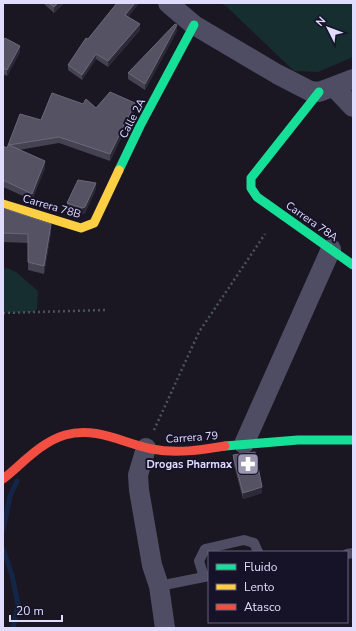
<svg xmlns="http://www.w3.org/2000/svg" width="356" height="631" font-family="'Nunito Sans',sans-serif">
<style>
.green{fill:#162e2f}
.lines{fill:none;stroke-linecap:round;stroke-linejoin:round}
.stream{stroke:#142648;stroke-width:5}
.path{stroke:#4a5461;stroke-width:2.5;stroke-dasharray:2 3;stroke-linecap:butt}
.lane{stroke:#4f4d63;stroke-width:10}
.street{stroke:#4f4d63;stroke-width:20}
.fast{stroke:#16e098;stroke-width:9}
.slow{stroke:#ffcf43;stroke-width:9}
.jam{stroke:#f24e42;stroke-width:9}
.wall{fill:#454251}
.shaded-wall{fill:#2d2a37}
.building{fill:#555263;stroke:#6b687c}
.labels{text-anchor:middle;stroke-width:4;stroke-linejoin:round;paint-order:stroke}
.street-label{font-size:11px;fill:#e0dcfd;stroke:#161228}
.poi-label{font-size:11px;font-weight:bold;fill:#e0dcfd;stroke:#161228;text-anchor:end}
</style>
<rect width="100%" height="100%" fill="#1a1723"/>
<g class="green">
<path d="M220,3H353V57L318,72L294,71L226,6Z"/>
<path d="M7,268L16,272L38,291L37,309L34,312L3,313V269Z"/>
</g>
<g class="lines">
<g class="stream">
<path d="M3,530L10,496L17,481"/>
<path d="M3,549L12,575L18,605L13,628"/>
</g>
<g class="path">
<path d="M3,313L105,310"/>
<path d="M154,430L199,332L265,234"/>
</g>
<g class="lane">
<path d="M347,554L353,553"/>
<path d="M204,577L199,561L205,549L244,540L254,543L258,552"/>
<path d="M159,586L209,576"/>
</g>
<g class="street">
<path d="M168,3L194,25L277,74L310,91L319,92L353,79"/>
<path d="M334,87L353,107"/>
<path d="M244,444L331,249"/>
<path d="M146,448L138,475L139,490L152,565L159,586L165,628"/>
</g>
<g class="fast">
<path d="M319,92L251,178V188L257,197L353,265"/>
<path d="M119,170L140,126L194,25"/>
<path d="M225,446L298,440H353"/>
</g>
<path class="slow" d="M3,204L81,228L94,223L119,170"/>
<path class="jam" d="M3,479C22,464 41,442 65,435C96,426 123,443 152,449C176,454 201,450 225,446"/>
</g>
<g class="wall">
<path d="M43,3H64L54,13Z"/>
<path d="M139,3L128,17L140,30L108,67L96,59L82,80L68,70V65L88,39Z"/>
<path d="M177,31L145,90L128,79V73Z"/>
<path d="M3,42L20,52L7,76L3,74Z"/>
<path d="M83,104L96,108L135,109L110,161L59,143L19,150L45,168L32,200L3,187V146L7,148L20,114L41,120Z"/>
<path d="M96,189L85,213L82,214L67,209V203Z"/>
<path d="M3,208L51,232L44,274L28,270V243L3,242Z"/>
<path d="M233,455L262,493L243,499L233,461Z"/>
</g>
<g class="shaded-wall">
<path d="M58,3H64L54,13V7Z"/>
<path d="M135,3H139L125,21V15Z"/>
<path d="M140,24V30L108,67V61Z"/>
<path d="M177,25V31L145,90V84Z"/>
<path d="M20,46V52L7,76V70Z"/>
<path d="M96,54V59L82,80V75Z"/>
<path d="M135,103V109L110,161V154Z"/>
<path d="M45,161V168L32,200V194Z"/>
<path d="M96,183V189L85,213L82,214V208Z"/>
<path d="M51,224V232L44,274V266Z"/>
<path d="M262,487V493L243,499V493Z"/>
</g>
<g class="building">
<path d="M49,3H58L54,7Z"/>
<path d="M117,3H135L125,15L140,24L108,61L96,54L82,75L68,65L86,38L88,39Z"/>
<path d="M175,24L177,25L145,84L128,73Z"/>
<path d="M5,38L20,46L7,70L3,68V42Z"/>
<path d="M110,92L135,103L110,154L59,137L9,145L45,161L32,194L3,180V146L7,148L20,114L41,120L52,93L83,104L86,99L96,108Z"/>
<path d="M78,180L96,183L85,207L82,208L67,203Z"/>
<path d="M3,208L51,224L44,266L28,262V234L3,233Z"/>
<path d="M255,452L262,487L243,493L233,455Z"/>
</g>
<defs>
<g id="pharmacy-square" transform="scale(1.15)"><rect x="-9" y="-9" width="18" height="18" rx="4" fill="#9b97b1" stroke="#161228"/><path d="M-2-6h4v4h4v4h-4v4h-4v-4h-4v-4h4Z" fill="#fff"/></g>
</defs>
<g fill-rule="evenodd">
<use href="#pharmacy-square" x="248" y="464"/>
</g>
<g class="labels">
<g class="street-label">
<text transform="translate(132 118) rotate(-63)" y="4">Calle 2A</text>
<text transform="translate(52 206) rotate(16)" y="4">Carrera 78B</text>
<text transform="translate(312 221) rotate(35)" y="4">Carrera 78A</text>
<text transform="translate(192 437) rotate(-4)" y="4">Carrera 79</text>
</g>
<g class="poi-label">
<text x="232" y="468">Drogas Pharmax</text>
</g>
</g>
<rect width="356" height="631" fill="none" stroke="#e0dcfd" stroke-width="8"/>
<rect x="208" y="551" width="140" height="72" fill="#161228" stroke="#67637d"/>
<rect x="216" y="564" width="20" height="6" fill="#16e098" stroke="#67637d"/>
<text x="244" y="571" font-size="12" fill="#e0dcfd">Fluido</text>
<rect x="216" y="584" width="20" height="6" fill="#ffcf43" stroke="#67637d"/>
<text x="244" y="591" font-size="12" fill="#e0dcfd">Lento</text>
<rect x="216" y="604" width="20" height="6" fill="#f24e42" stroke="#67637d"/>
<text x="244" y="611" font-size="12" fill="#e0dcfd">Atasco</text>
<g transform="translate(328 28) rotate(312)" stroke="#161228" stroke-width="3" paint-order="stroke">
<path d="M0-3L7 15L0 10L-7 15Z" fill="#e0dcfd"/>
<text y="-6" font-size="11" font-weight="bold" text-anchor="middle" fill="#e0dcfd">N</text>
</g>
<path d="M10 615v6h52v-6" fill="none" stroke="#e0dcfd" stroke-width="2"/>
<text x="16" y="615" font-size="12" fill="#e0dcfd" stroke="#161228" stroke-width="3" paint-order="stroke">20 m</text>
</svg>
